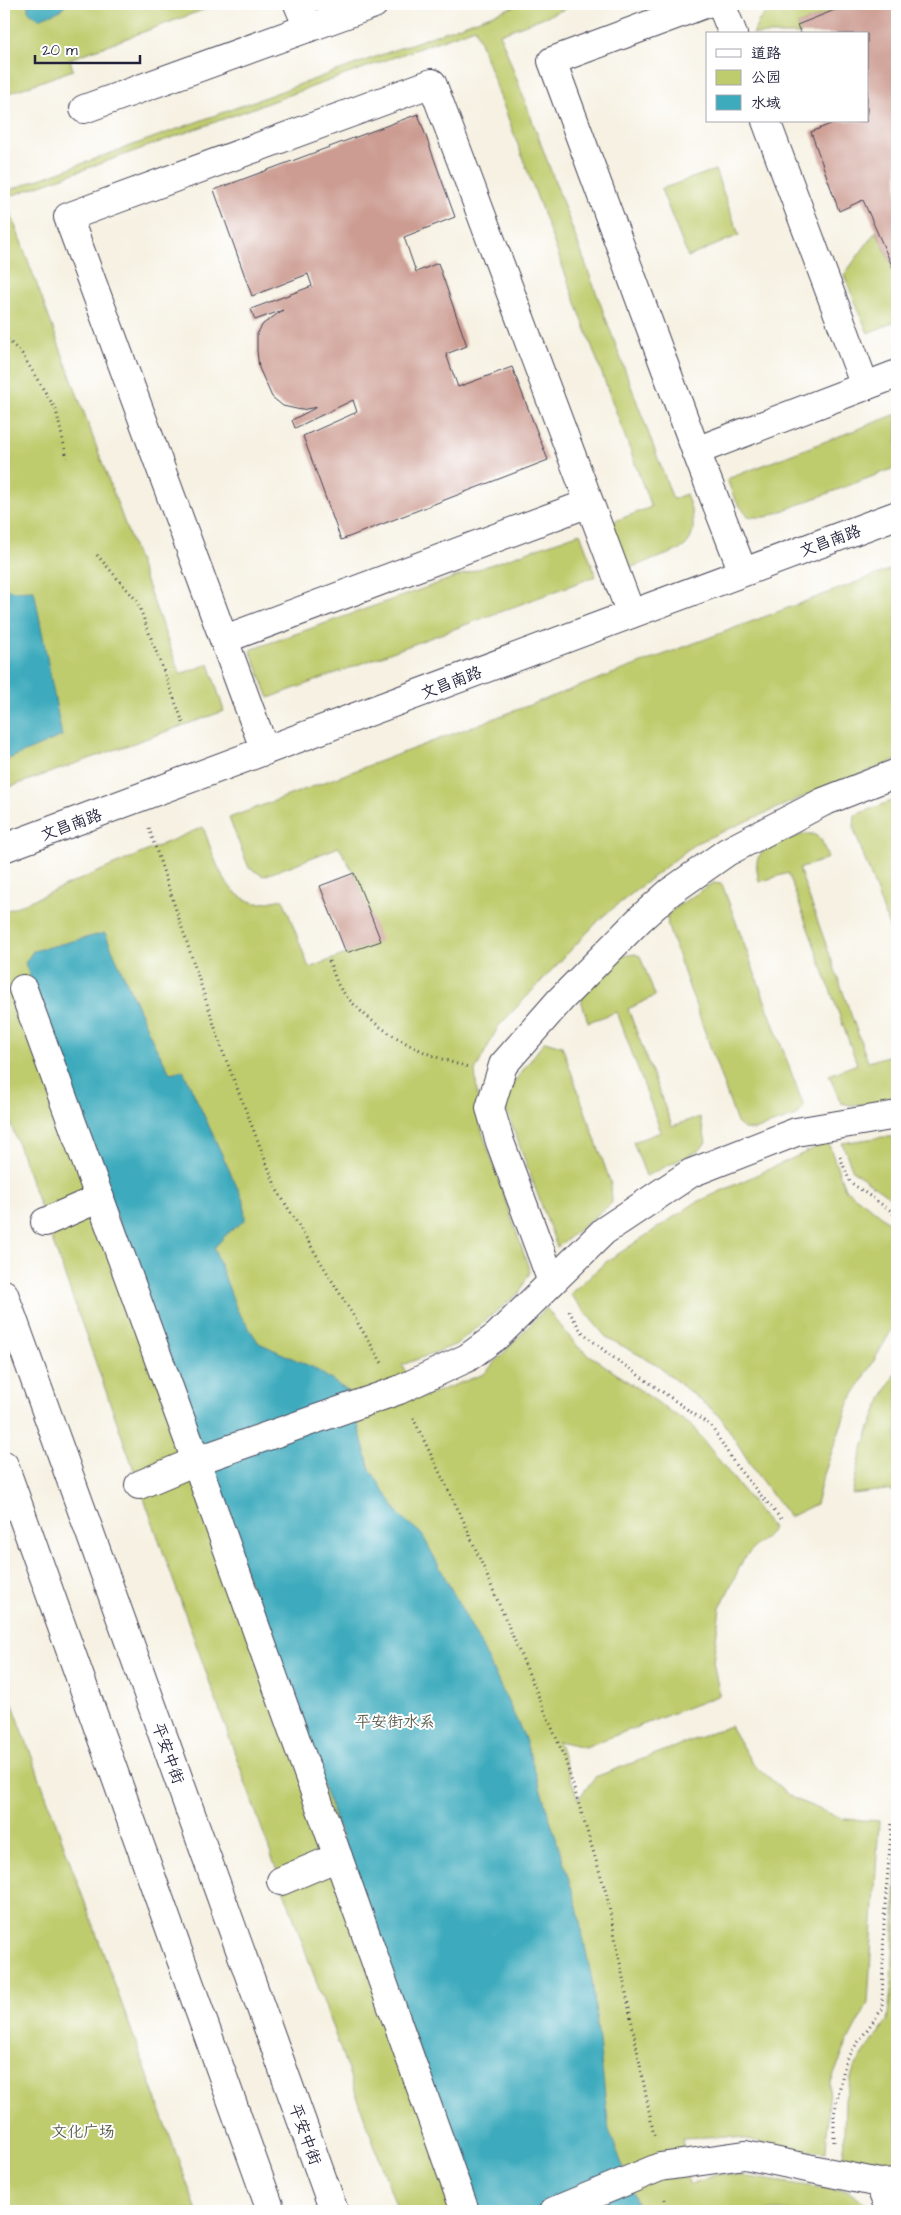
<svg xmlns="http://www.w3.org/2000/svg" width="901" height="2215" font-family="'Architects Daughter','LXGW WenKai TC',sans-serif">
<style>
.green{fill:#bfcc6d;stroke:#707754}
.water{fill:#3eabbd;stroke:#30667c}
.building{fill:#cc9c92}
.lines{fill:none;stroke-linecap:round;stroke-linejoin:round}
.minor-casing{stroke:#424154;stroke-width:30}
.major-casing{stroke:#424154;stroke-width:30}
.path{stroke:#424154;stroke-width:3;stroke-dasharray:1 4;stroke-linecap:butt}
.minor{stroke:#fff;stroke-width:28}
.major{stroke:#fff;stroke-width:28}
.labels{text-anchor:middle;stroke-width:4;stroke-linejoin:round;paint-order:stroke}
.street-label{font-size:16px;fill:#22223b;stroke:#fff}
.park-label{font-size:16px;fill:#595e4c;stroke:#fff}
</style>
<rect width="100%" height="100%" fill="#fff"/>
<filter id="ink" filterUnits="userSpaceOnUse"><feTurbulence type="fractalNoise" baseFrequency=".02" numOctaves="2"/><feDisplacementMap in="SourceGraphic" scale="10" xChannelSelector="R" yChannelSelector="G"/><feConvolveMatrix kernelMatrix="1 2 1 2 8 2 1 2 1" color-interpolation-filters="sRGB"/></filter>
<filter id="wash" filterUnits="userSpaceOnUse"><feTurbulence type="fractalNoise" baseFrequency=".0096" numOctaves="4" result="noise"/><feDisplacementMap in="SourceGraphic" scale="20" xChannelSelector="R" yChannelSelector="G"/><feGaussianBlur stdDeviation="1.12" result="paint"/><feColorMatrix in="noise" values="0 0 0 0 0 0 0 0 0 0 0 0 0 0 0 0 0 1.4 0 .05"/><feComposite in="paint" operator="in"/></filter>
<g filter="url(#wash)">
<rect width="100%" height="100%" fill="#f6f1e2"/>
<g class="green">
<path d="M4,4H219L70,59L73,70L4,95Z"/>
<path d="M521,4H578L500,34L673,499L686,494C692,509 699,533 685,546C679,552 636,565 626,569L607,524L651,507L475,28L5,198L180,674L209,664L224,711L4,789V192Z"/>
<path d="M774,4H850L797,25L801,34H753L759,20Z"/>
<path d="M715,170L739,235L688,257L661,189Z"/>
<path d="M876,231L897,277V321L868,333L844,275Z"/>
<path d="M897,414V467L766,517H749L735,500L727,479Z"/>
<path d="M580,533L596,576L269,698L250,650Z"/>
<path d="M897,567V760L812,793L696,843L602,917L498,1027L475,1071L480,1125L530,1272L519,1293L455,1345L402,1365L420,1398L484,1374L546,1308L578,1347L693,1427L773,1529L744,1558L720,1608L713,1662L720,1695L585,1747L558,1741L578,1799L595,1777L730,1726L752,1763L794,1799L844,1819L879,1821L868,2003L848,2041L830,2084L826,2152L769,2145L729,2136L682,2138L689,2185L718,2174L742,2176L849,2192L873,2208L874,2211H398L4,1105V912L203,827C214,855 222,896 256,903C264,904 275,900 283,899L309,968L380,941L354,873L339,847L264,876L249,868L229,818Z"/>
<path d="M897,799V949L854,829L855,815Z"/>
<path d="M804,834H813L821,839L828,858L799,869L868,1062L897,1053V1102L850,1105L841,1103L829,1075L857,1064L788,873L759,882C758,874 755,866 758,858C763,847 793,838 804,834Z"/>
<path d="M713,883L722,884L804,1107L797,1116L754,1130L744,1129L737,1123L668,927L667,916L675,908Z"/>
<path d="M635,954L640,956L655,996L628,1009L672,1126L700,1117L706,1142L700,1150L646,1176L633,1142L661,1132L617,1012L588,1022L582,1003V994L622,956Z"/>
<path d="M545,1041L562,1046L611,1184L612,1203L557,1247L502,1098Z"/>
<path d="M883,1137H897V1202L853,1171L842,1143Z"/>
<path d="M828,1142L845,1189L877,1212L897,1231V1321L849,1403L822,1480L816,1504L789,1517L756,1473L720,1416L654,1363L606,1337L570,1294L606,1262L695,1203Z"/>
<path d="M897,1370V1492L886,1490L852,1494C860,1449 875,1409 897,1370Z"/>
<path d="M4,1680L197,2211H4Z"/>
<path d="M897,1850V2161L843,2162L845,2099L854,2068L887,2021L892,1984Z"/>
</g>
<g class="water">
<path d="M28,4H66L59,11L39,19L28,11Z"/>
<path d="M4,587L11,591L34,590L62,736L4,761Z"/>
<path d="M105,933L154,1044L170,1073L183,1070L244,1202L245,1220L227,1234L214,1248L237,1310L259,1343L314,1368L349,1392L370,1469L400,1516L422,1534L482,1647L524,1736L576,1902L592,1980L609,2130L640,2211H477L25,963L33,951Z"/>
</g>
<g id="blocks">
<g class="building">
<path d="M850,4H897V277L863,200L839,211L811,132L838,121H867V34H801L797,25Z"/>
<path d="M418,114L455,217L404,237L416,272L438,263L467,346L446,354L458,387L512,367L548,460L341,540L303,436L357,412L353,400L295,428L292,420L317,407L301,410L283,406L272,397L259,368L257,351V334L263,324L283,310L255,320L251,309L312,286L308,274L252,296L214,190Z"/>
<path d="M354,873L381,941L346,953L320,886Z"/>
</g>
</g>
</g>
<g filter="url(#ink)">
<use href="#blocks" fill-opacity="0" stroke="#424154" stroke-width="1"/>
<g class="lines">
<g class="minor-casing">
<g id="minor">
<path d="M298,4L308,28"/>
<path d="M705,4L552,61L696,451L743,572"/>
<path d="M721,4L733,34"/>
<path d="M84,109L374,4"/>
<path d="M766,121L865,386"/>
<path d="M696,451L897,374"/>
<path d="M225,639L589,503"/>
<path d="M265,751L68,217L432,83L631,614"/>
<path d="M4,848L897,515"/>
<path d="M23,989L196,1461L465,2211"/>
<path d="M45,1222L100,1198"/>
<path d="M552,1282L500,1142L490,1108L503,1065L561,999L641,918L670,892L727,852L823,802L897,773"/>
<path d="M139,1485L196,1461L399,1390L467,1358L497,1336L604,1231L691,1173L796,1132L897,1115"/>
<path d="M281,1881L338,1857"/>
<path d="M879,2183L890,2211"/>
<path d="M554,2211L660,2167L745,2155L879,2183L897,2182"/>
</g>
</g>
<g class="major-casing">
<g id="major">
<path d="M4,1294L334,2211"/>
<path d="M4,1465L271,2211"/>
</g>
</g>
<g class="path">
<path d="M4,336L22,354L56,410L67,458"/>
<path d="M97,555L137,601L184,725"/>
<path d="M149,828L223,1052L277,1190L382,1363"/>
<path d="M329,961C333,970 336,984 343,992C372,1029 424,1057 469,1067"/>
<path d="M840,1157L850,1182L891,1211L897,1218"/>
<path d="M569,1311L581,1331L607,1353L711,1426L736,1466L782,1520"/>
<path d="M413,1418L464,1522L564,1756L607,1896L654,2136"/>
<path d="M834,2142V2115L846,2059L882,2009L884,1918L892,1821"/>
<path d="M665,2199L668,2211"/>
</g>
<use href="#minor" class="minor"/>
<use href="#major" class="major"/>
</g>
</g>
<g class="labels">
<g class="street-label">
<text transform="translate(830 540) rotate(-20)" y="6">文昌南路</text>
<text transform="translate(451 682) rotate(-21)" y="6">文昌南路</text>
<text transform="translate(71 824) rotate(-20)" y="6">文昌南路</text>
<text transform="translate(169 1753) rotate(70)" y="6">平安中街</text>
<text transform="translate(306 2134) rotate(70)" y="6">平安中街</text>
</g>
<g class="park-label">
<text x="395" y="1727">平安街水系</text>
<text x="83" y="2137">文化广场</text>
</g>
</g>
<rect width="901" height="2215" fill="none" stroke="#fff" stroke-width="20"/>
<rect x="706" y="32" width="162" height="90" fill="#ffffff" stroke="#a7a7b1"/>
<rect x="716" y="49" width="25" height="8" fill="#ffffff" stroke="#a7a7b1"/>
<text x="751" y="58" font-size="15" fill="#22223b">道路</text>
<rect x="716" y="70" width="25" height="15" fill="#bfcc6d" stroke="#a7a7b1"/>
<text x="751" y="82" font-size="15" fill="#22223b">公园</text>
<rect x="716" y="95" width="25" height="15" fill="#3eabbd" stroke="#a7a7b1"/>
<text x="751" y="108" font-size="15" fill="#22223b">水域</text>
<path d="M35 55v8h105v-8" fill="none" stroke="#22223b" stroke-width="2.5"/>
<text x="42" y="55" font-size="15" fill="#22223b" stroke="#ffffff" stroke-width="4" paint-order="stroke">20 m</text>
</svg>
